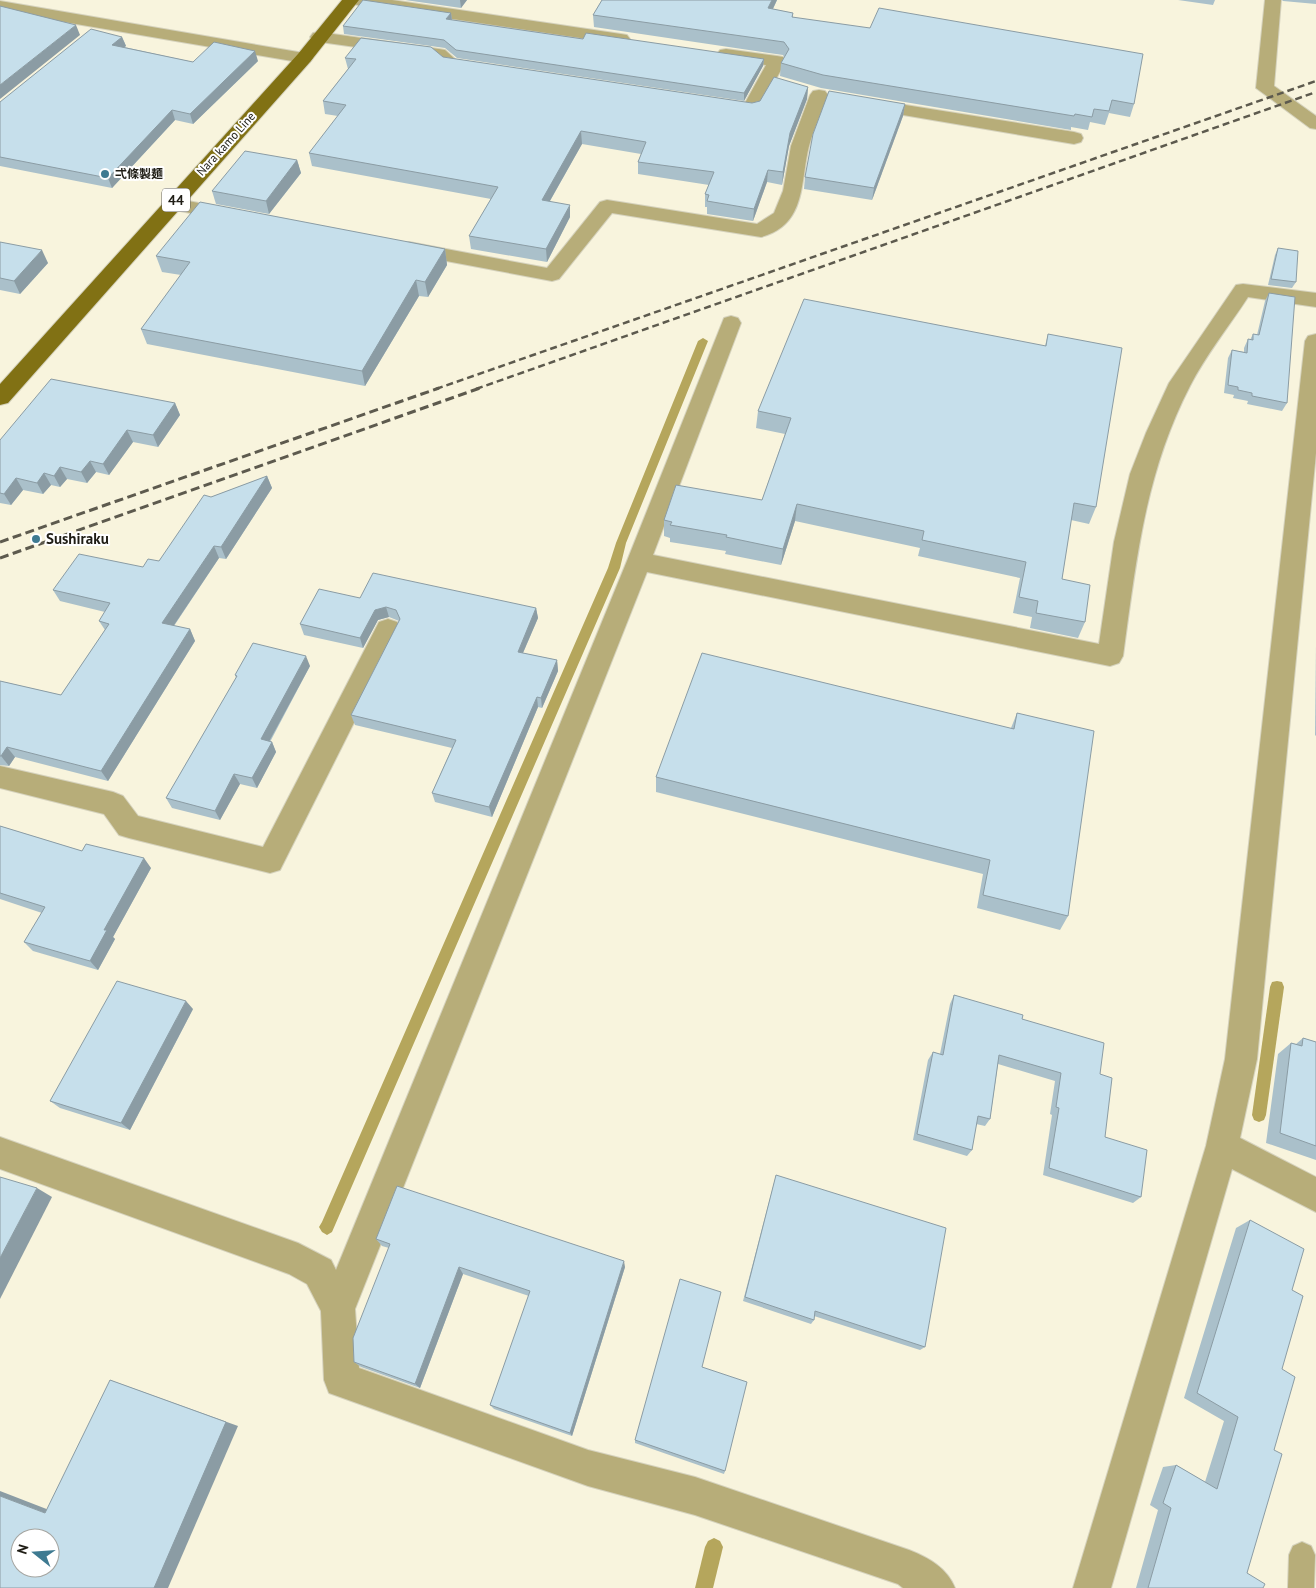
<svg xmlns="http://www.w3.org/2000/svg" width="1316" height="1588" font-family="'PT Sans','Noto Sans JP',sans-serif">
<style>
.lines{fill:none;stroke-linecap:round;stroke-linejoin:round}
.stream{fill:#b5a65c;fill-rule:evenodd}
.service-casing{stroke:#d5d2bd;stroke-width:2}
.minor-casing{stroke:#d5d2bd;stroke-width:2}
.primary-casing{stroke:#d5d2bd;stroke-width:2}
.service{fill:#b7ad79;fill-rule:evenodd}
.minor{fill:#b7ad79;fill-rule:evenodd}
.primary{fill:#817114;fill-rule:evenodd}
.rail-far1{stroke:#5d5a4e;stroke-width:2.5;stroke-dasharray:7 4;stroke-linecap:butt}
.rail{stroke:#5d5a4e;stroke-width:3;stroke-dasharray:9 4.5;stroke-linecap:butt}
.wall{fill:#aac0ca}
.shaded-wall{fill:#8b9ca4}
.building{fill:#c6dfeb;stroke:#8b9ca4;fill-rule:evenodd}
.poi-dot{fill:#3e7a91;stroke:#fff;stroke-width:2}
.labels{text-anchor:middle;stroke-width:4;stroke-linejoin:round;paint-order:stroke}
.far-street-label{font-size:12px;fill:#1f1d15;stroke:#fff}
.far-poi-label{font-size:12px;font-weight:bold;fill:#1f1d15;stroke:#fff;text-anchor:start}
.shield{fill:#fff;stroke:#62615b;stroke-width:1}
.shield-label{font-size:14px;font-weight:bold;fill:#1f1d15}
.poi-label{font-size:15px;font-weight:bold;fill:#1f1d15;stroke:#fff;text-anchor:start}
</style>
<rect width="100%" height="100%" fill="#f8f4dd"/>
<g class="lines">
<g class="stream">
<path d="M703,338L708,341L626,543L620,568L332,1232L327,1235L322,1232L319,1227L322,1222L608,568L616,543L698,341Z"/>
<path d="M1277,981L1282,982L1284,987L1266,1115L1264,1120L1259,1122L1254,1120L1252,1115L1270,987L1272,982Z"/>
<path d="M714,1538L720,1541L723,1547L713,1588H695L705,1547L708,1541Z"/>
</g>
<g class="service-casing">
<path id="service" d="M1302,1542L1311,1546L1315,1555L1314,1588H1288L1289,1555L1293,1546Z"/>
</g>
<g class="minor-casing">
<g id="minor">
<path d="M350,0H392L621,34L627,35L630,39L627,43L621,44L358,5L352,4Z"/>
<path d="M1265,0H1281L1274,86L1316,116V129L1310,128L1256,88Z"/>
<path d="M0,1L304,53L310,54L313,58L310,62L304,63L0,11Z"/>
<path d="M319,32L439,49L445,50L456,60L483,64L486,68L483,72C466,76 447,69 434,58L313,41L310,37L313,33Z"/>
<path d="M726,49L777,56L783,57L786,61L757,113C745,116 729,112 717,109L714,105L717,101L723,100L745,103L766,65L720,58L717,54L720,50Z"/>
<path d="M819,90L825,91L828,95C822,112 814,128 809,146C800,181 807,225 761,237L612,213L559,279L552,281L409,254L402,252L399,248L402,244L409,242L547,268L600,202L607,200L757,224L774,213L783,191L791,146L810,95L813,91Z"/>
<path d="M868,99L1074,132L1081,134L1083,138L1081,142L1074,144L862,108L859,104L862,100Z"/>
<path d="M172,198L231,209L238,211L241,215L238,219L231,221L165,208L162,204L165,200Z"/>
<path d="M1243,284L1316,293V307L1248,297C1230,325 1205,356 1190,386C1145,473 1136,561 1123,656L1119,663L1110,666L647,572L355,1309L359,1368L588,1450L695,1477L909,1550C929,1558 947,1568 955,1588H903L898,1584L695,1515L588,1486L329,1393L324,1380L321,1311L307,1284L289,1274L0,1169V1137L298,1243L331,1260L336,1270L627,561L724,318L731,316L738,318L741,323L653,555L1099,644L1114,542L1130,474L1146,433L1169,383L1236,285Z"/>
<path d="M1316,334V453L1257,1059L1240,1138L1316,1177V1212L1232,1169L1111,1588H1073L1206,1146L1225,1059L1305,341L1308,336Z"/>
<path d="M388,619L397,622L401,629L280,870L270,873L129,838L119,835L104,814L0,788V766L113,792L123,796L138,816L263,847L379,622Z"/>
</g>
</g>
<g class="primary-casing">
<path id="primary" d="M342,0H359L310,62L8,403L0,405V384L298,54Z"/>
</g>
<use href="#service" class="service"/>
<use href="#minor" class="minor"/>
<use href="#primary" class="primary"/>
<g class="rail-far1">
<path d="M436,389L1316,81"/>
<path d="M476,389L1316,92"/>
</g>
<g class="rail">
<path d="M0,542L439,388"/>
<path d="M0,558L480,388"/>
</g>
</g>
<g class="wall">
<path d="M405,0H467L461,8Z"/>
<path d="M602,0H777L773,9L793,13V17L1134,104L1130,117L1109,113L1105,125L1090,122L1088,130L1071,127V130L821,88L780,76L781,63L784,57L783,55L594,27L593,15Z"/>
<path d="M1178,0H1215L1213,5Z"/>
<path d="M1282,0H1316V4L1283,1Z"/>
<path d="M451,13L452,20L583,39L764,59L763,66L744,101L457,58L445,48L344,34L343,26Z"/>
<path d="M122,37L126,46L124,47L193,62L258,61L193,124L175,120L112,188L0,166V102Z"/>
<path d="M443,57L752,103L808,87L807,99L789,146L782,185L767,182L753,221L707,214V207H705V194L709,185L638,174V162L641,154L582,144L550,201L570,217L547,262L471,249L469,236L491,199L312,166L309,153L338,116L325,114L323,101L348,69L345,58Z"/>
<path d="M905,104L903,116L872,200L804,189L805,177Z"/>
<path d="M297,160L301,173L269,214L216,204L212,191Z"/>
<path d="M0,242L48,263L20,294L0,290Z"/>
<path d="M1278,248L1296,282L1292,288L1268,285L1275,255Z"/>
<path d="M445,249L447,265L428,297L419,296L365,386L147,344L141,329L181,275L162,272L156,256Z"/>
<path d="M1269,293L1287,403L1282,411L1247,404L1248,401L1233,398L1234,395L1224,393L1228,358L1232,350L1244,352V348L1248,339L1250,340L1253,334L1257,335L1265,301Z"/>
<path d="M1048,334L1096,507L1089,524L1071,520L1062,579L1085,622L1078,638L1030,628L1032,617L1013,613L1020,578L918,556L920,548L795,521L781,565L725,554L726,551L670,542V538L664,536V520L762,500L785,434L756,428L758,411L1045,346Z"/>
<path d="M175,403L180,415L158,447L133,442L109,475L96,472L87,483L67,479L60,487L51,485L43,494L23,490L11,505L0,503V440Z"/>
<path d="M267,476L272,488L226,559L219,558L174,626L190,629L195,641L108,781L15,757L9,766L0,765V681L61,695L105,630L99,621L105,612L60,601L53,590L143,567L159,561L211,497Z"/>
<path d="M360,598L536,608L538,618L523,653L557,660L558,671L542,708L538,707L492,817L435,802L432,793L452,748L355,725L351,715L399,621L389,617L378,620L363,648L304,635L300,624Z"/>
<path d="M1316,645V736L1315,735Z"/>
<path d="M310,666L270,742H272L276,752L257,788L240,784L220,820L172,808L166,798L236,678L235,675Z"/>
<path d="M1017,713L1068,916L1060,930L977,908L983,874L656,792V777L1011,728Z"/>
<path d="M0,826L82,851L151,868L113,937L115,939L98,970L33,951L24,942L42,913L0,899Z"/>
<path d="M954,995L1022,1019L1100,1074L1105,1137L1141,1197L1133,1203L1043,1175L1052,1115L1050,1114L1055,1081L998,1064L990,1119L985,1126L976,1124L972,1150L967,1156L913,1140L928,1060L933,1052L940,1054L950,1004Z"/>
<path d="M193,1009L130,1130L60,1108L50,1101Z"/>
<path d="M1303,1038L1316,1042V1160L1266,1143L1278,1054L1291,1043L1296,1044Z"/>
<path d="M776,1175L925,1347L920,1350L814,1316V1320L811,1324L743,1301Z"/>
<path d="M1250,1220L1292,1290L1282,1369L1274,1450L1247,1573L1263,1588H1136L1158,1510L1150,1505L1163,1467L1176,1465L1205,1482L1224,1421L1184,1398L1236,1228Z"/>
<path d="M376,1239L625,1267L572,1436L494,1409L490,1405L529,1296L463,1274L420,1388L361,1367L354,1362L389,1248L382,1246Z"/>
<path d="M702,1367L725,1471L724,1474L635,1443V1440Z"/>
</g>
<g class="shaded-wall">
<path d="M460,0H467L461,8Z"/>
<path d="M772,0H777L767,21L768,8Z"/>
<path d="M451,13L452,21L446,19Z"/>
<path d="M76,25L80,35L0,99V85Z"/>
<path d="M122,37L126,46L116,54L112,45Z"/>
<path d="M255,51L258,61L193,124L190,114Z"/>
<path d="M764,59L763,66L744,101V93Z"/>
<path d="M808,87L807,99L789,146L782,185L783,172L790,133Z"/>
<path d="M905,104L903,116L872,200L874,188Z"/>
<path d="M172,110L175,120L112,188L108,178Z"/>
<path d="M581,131L582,144L543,213L542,200Z"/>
<path d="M297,160L301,173L269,214L266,201Z"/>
<path d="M768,170L767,182L753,221L754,209Z"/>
<path d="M570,205V217L547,262L546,249Z"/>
<path d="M445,249L447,265L428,297L425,282Z"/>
<path d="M42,250L48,263L20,294L14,281Z"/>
<path d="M416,280L419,296L365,386L362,371Z"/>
<path d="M175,403L180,415L158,447L153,435Z"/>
<path d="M127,430L133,442L109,475L103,464Z"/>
<path d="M90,461L96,472L87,483L81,472Z"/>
<path d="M60,467L67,479L60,487L54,476Z"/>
<path d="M44,473L51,485L43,494L37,483Z"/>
<path d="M267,476L272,488L226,559L221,547Z"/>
<path d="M16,478L23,490L11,505L4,494Z"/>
<path d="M797,504L795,521L781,565L783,549Z"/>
<path d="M214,546L219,558L168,634L162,623Z"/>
<path d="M386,607L389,617L378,620L363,648L360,638L375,610Z"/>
<path d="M536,608L538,618L519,662L518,652Z"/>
<path d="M190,629L195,641L108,781L101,771Z"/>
<path d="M306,656L310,666L265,749L261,739Z"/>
<path d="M557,660L558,671L542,708L541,698Z"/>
<path d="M537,697L538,707L492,817L489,807Z"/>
<path d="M272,742L276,752L257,788L252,778Z"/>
<path d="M7,747L15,757L9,766L1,756Z"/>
<path d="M234,774L240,784L220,820L215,811Z"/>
<path d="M144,858L151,868L113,937L115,939L98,970L90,961L104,930Z"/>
<path d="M186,1001L193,1009L130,1130L121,1123Z"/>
<path d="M37,1188L52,1197L0,1299V1258Z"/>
<path d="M624,1261L625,1267L572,1436L570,1433Z"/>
<path d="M459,1267L463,1274L420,1388L415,1384Z"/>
<path d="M110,1380L238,1426L168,1588H154Z"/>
<path d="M0,1491L62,1515L45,1513L0,1496Z"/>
</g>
<g class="building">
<path d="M363,0L451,13L446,19L583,39L586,33L764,59L744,93L456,50L444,40L343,26Z"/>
<path d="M602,0H772L768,8L793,13L792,17L870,28L879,8L1143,54L1134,104L1112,100L1109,111L1094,109L1092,117L1075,114L1074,116L823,75L781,63L789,49L784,42L593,15Z"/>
<path d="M0,6L76,25L0,85Z"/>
<path d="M91,29L122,37L112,45L193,62L214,42L255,51L190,114L172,110L108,178L0,157V102Z"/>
<path d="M361,38L431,47L443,57L752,103L760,101L774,77L808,87L790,133L783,172L768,170L754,209L707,201L709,195L705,194L714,172L638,162L646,142L581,131L542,200L570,205L546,249L469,236L498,187L309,153L346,105L323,101L356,59L345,58Z"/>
<path d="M829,91L905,104L874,188L805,177L813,134Z"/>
<path d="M245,151L297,160L266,201L212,191Z"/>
<path d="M200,202L445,249L425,282L416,280L362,371L141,329L190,262L156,256Z"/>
<path d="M0,242L42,250L14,281L0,278Z"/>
<path d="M1278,248L1298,251L1296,282L1271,279Z"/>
<path d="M1269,293L1295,297L1287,403L1252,396V393L1238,390V387L1228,385L1232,350L1247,353L1248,339L1253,340V334L1259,335Z"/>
<path d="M804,299L1046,346L1048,334L1122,348L1096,507L1074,503L1062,579L1090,585L1085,622L1036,613L1038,601L1019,597L1026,562L922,540L924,531L797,504L783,549L726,537L727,535L670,525L672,522L664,520L676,485L762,500L791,418L758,411Z"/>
<path d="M51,379L175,403L153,435L127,430L103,464L90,461L81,472L60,467L54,476L44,473L37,483L16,478L4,494L0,493V440Z"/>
<path d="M267,476L221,547L214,546L162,623L190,629L101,771L7,747L1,756H0V681L61,695L109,624L99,621L110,603L53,590L79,554L143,567L148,559L159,561L204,495L211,497Z"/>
<path d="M373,573L536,608L518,652L557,660L541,698L537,697L489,807L432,793L456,740L351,715L400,619L396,610L386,607L375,610L360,638L300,624L319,589L360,598Z"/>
<path d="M253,643L306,656L261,739L272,742L252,778L234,774L215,811L166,798L237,676L235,675Z"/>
<path d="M702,653L1014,729L1017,713L1094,731L1068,916L983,895L990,860L656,777Z"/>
<path d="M0,826L82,851L86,844L144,858L104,930H107L90,961L24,942L45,907L0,893Z"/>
<path d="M117,981L186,1001L121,1123L50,1101Z"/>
<path d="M954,995L1023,1015L1022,1019L1104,1043L1100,1074L1112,1078L1105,1137L1147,1150L1141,1197L1049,1168L1059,1108L1056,1107L1061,1073L999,1055L990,1119L978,1116L972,1150L917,1134L933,1052L943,1055Z"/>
<path d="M1303,1038L1316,1042V1146L1280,1133L1291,1043L1302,1046Z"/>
<path d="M776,1175L946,1228L925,1347L815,1311L814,1320L745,1297Z"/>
<path d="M0,1177L37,1188L0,1258Z"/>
<path d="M397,1186L624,1261L570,1433L490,1405L530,1291L459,1267L415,1384L354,1362L353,1338L390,1244L376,1239Z"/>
<path d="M1250,1220L1304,1249L1292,1290L1303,1296L1282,1369L1295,1377L1274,1450L1282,1454L1247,1573L1265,1584L1263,1588H1148L1171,1508L1163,1503L1176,1465L1217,1489L1238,1417L1197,1393Z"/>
<path d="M680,1279L721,1292L702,1367L747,1382L725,1471L635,1440Z"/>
<path d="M110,1380L226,1422L154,1588H0V1496L45,1513ZM20,1538H50V1568H20Z"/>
</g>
<g class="poi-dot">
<circle cx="105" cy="174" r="5"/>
<circle cx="36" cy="539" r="5"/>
</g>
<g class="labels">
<g class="far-street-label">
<text transform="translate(226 144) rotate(-48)" y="4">Nara kamo Line</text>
</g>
<g class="far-poi-label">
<text x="115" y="178">弌條製麺</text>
</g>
<rect class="shield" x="162" y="188.5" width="28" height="23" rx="4"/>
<g class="shield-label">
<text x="176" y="205">44</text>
</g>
<g class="poi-label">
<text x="46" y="544">Sushiraku</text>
</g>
</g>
<g transform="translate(35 1553) rotate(287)"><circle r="24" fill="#ffffff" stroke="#a5a5a1"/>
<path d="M0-4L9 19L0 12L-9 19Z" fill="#3e7a91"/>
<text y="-8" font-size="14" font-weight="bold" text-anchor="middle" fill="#1f1d15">N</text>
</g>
</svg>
